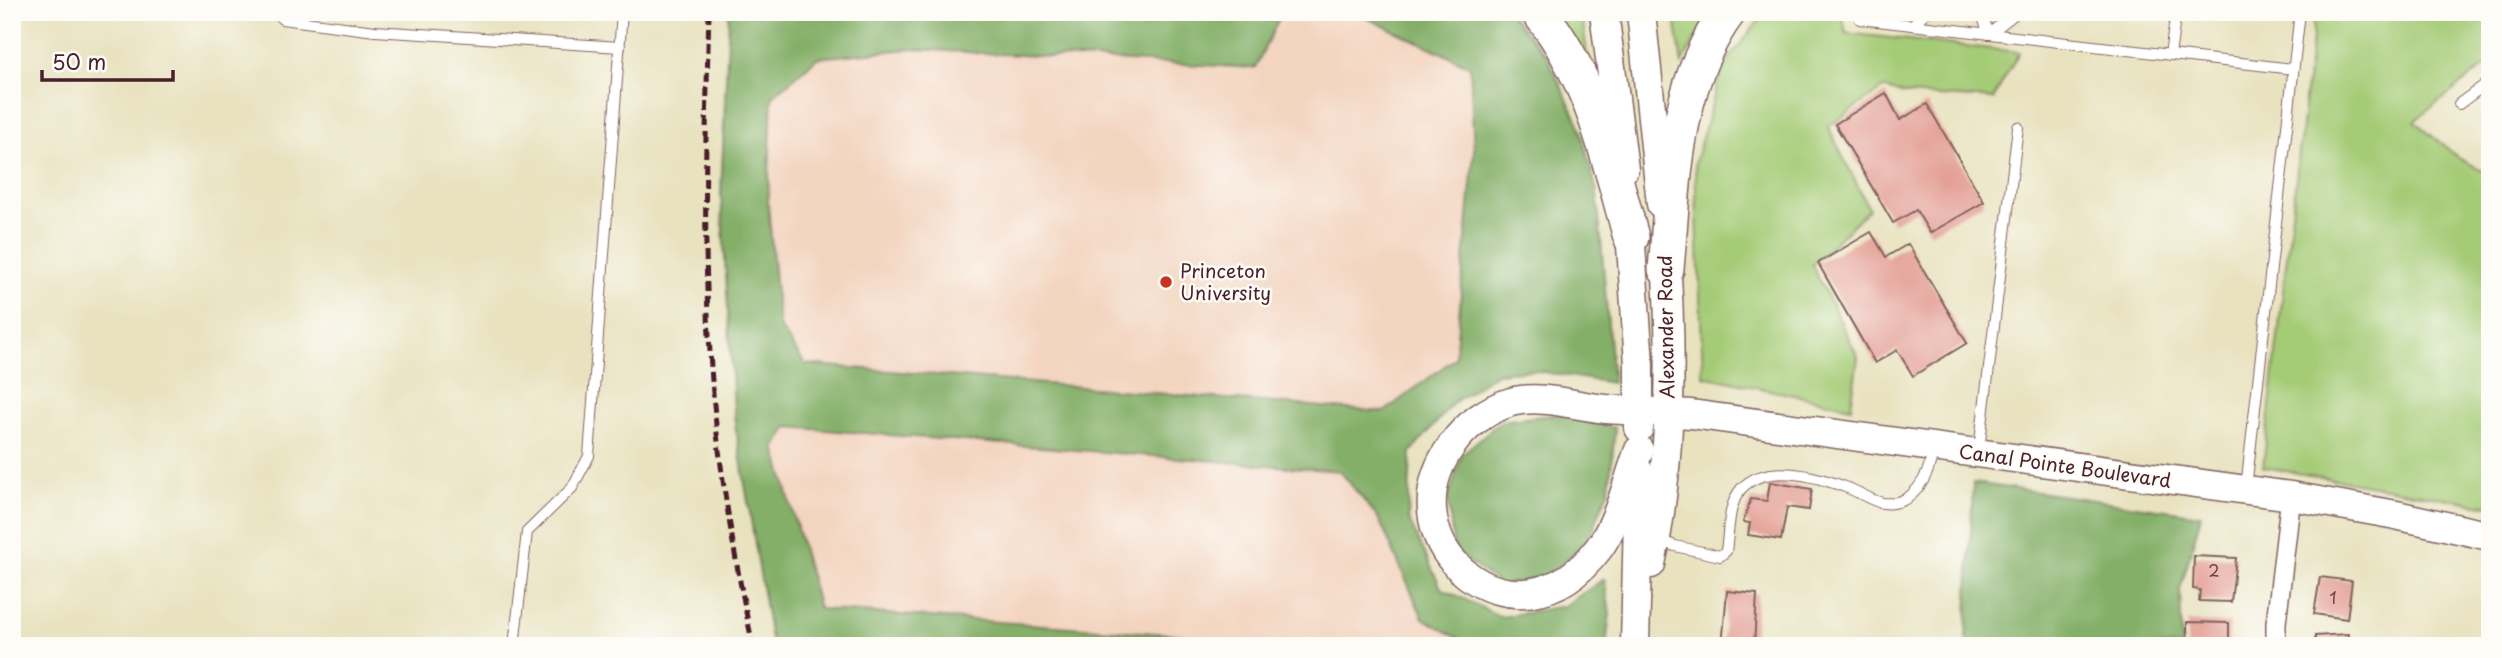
<svg xmlns="http://www.w3.org/2000/svg" width="2502" height="658" font-family="'Playpen Sans',sans-serif">
<style>
.built{fill:#f3d4bf}
.green{fill:#a4cb76;stroke:#777550;stroke-width:2}
.forest{fill:#83af67;stroke:#666749;stroke-width:2}
.building{fill:#e29a90}
.lines{fill:none;stroke-linecap:round;stroke-linejoin:round}
.lane-casing{stroke:#81635f;stroke-width:12}
.street-casing{stroke:#81635f;stroke-width:22}
.secondary-casing{stroke:#81635f;stroke-width:31}
.highway-casing{stroke:#81635f;stroke-width:38}
.lane{stroke:#fff;stroke-width:10}
.street{stroke:#fff;stroke-width:19}
.secondary{stroke:#fff;stroke-width:28}
.highway{stroke:#fff;stroke-width:35}
.rail{stroke:#4a1f2b;stroke-width:5;stroke-dasharray:10 5;stroke-linecap:butt}
.poi-dot{fill:#c8321e;stroke:#fdfcf7;stroke-width:2.5}
.labels{text-anchor:middle;stroke-width:5;stroke-linejoin:round;paint-order:stroke}
.number-label{font-size:16px;fill:#703e44}
.poi-label{font-size:19px;fill:#4a1f2b;stroke:#fdfcf7;text-anchor:start}
.street-label{font-size:19px;fill:#4a1f2b;stroke:#fdfcf7}
</style>
<rect width="100%" height="100%" fill="#fdfcf7"/>
<filter id="ink" filterUnits="userSpaceOnUse"><feTurbulence type="fractalNoise" baseFrequency=".0143" numOctaves="2"/><feDisplacementMap in="SourceGraphic" scale="14" xChannelSelector="R" yChannelSelector="G"/><feConvolveMatrix kernelMatrix="1 2 1 2 8 2 1 2 1" color-interpolation-filters="sRGB"/></filter>
<filter id="wash" filterUnits="userSpaceOnUse"><feTurbulence type="fractalNoise" baseFrequency=".00686" numOctaves="4" result="noise"/><feDisplacementMap in="SourceGraphic" scale="28" xChannelSelector="R" yChannelSelector="G"/><feGaussianBlur stdDeviation="1.57" result="paint"/><feColorMatrix in="noise" values="0 0 0 0 0 0 0 0 0 0 0 0 0 0 0 0 0 1.4 0 .05"/><feComposite in="paint" operator="in"/></filter>
<g filter="url(#wash)">
<rect width="100%" height="100%" fill="#e8e2bf"/>
<path class="built" d="M729,12H1508L1547,56L1579,124L1597,192L1613,383L1531,370L1497,373L1453,403L1411,451L1408,518L1441,588L1501,617L1564,606L1604,579L1610,613L1606,646H772L735,424L721,194Z"/>
<g class="green">
<path d="M1541,12H1581L1589,66Z"/>
<path d="M1674,12H1710L1682,64Z"/>
<path d="M1766,12H1842L1846,33L2019,52L1993,99L1904,94L1883,88L1828,127L1869,209L1812,265L1858,357L1851,407L1703,376L1695,162L1723,66Z"/>
<path d="M2315,12H2490V62L2414,121L2460,159L2490,175V506L2263,467Z"/>
</g>
<g class="forest">
<path d="M729,12H1282L1255,68L910,49L817,58L772,97L768,204L779,326L805,364L1384,412L1455,358L1474,152L1470,66L1354,12H1508L1547,56L1579,124L1597,192L1613,383L1531,370L1497,373L1453,403L1411,452L1408,518L1441,588L1501,617L1564,606L1604,579L1610,613L1606,646H1472L1423,618L1379,519L1340,471L788,427L775,447L819,609L1181,635L1180,646H772L735,424L721,194Z"/>
<path d="M1559,414L1615,428L1609,489L1589,539L1550,574L1502,586L1454,551L1448,499L1462,454L1501,421Z"/>
<path d="M1973,483L2201,515L2180,590L2182,646H1978L1966,640Z"/>
</g>
<g id="blocks">
<g class="building">
<path d="M1886,93L1900,120L1927,104L1984,202L1930,233L1916,210L1893,223L1835,124Z"/>
<path d="M1871,232L1886,257L1908,244L1967,343L1913,376L1897,350L1875,363L1818,263Z"/>
<path d="M1770,482L1812,489L1809,510L1787,507L1781,540L1748,535L1750,523L1743,522L1751,499L1767,501Z"/>
<path d="M2194,556L2236,558L2231,602L2199,601L2200,590L2193,589Z"/>
<path d="M2320,577L2352,581L2347,619L2314,614Z"/>
<path d="M1727,591L1757,594L1754,646H1722Z"/>
<path d="M2187,622L2229,623V646H2187Z"/>
<path d="M2348,634V646H2315V636Z"/>
</g>
</g>
</g>
<g filter="url(#ink)">
<use href="#blocks" fill-opacity="0" stroke="#81635f" stroke-width="2"/>
<g class="lines">
<g class="lane-casing">
<g id="lane">
<path d="M279,12L282,19L375,31L620,47"/>
<path d="M1981,12L1989,34"/>
<path d="M1860,19L2293,69"/>
<path d="M1912,25L1926,12"/>
<path d="M1989,34L2017,12"/>
<path d="M2170,55L2176,12"/>
<path d="M2459,104L2490,81"/>
<path d="M1979,450L2018,127"/>
<path d="M2246,488L2300,12"/>
<path d="M1656,539L1675,546L1720,556L1726,551C1729,532 1728,504 1741,489C1766,461 1819,477 1848,488C1859,492 1871,501 1883,503C1913,507 1930,476 1932,451"/>
<path d="M514,646L527,532L572,488L589,456L622,12"/>
</g>
</g>
<g class="street-casing">
<path id="street" d="M2276,646V623L2291,496"/>
</g>
<g class="secondary-casing">
<g id="secondary">
<path d="M1604,12L1624,169"/>
<path d="M1641,12L1661,204"/>
<path d="M1629,216L1639,364V428"/>
<path d="M1639,450C1627,482 1619,520 1599,548C1517,658 1380,545 1452,445C1466,425 1488,409 1511,402C1541,394 1576,406 1606,409C1635,411 1663,412 1691,414L2291,496L2396,515L2490,536"/>
<path d="M1651,564C1672,465 1673,348 1665,248"/>
<path d="M1635,646L1639,472"/>
</g>
</g>
<g class="highway-casing">
<g id="highway">
<path d="M1539,12C1592,77 1609,159 1631,237"/>
<path d="M1666,269C1674,182 1673,86 1728,12"/>
</g>
</g>
<use href="#lane" class="lane"/>
<use href="#street" class="street"/>
<use href="#secondary" class="secondary"/>
<use href="#highway" class="highway"/>
<path class="rail" d="M709,12C705,146 702,282 715,415C723,493 737,570 753,646"/>
</g>
</g>
<circle class="poi-dot" cx="1166" cy="282" r="7"/>
<g class="labels">
<g class="number-label">
<text x="2214" y="577">2</text>
<text x="2333" y="604">1</text>
</g>
<g class="poi-label">
<text x="1180" y="278">Princeton<tspan x="1180" dy="22">University</tspan></text>
</g>
<g class="street-label">
<text transform="translate(1666 327) rotate(-91)" y="7">Alexander Road</text>
<text transform="translate(2065 466) rotate(8)" y="7">Canal Pointe Boulevard</text>
</g>
</g>
<rect width="2502" height="658" fill="none" stroke="#fdfcf7" stroke-width="42"/>
<path d="M42 70v10h131v-10" fill="none" stroke="#4a1f2b" stroke-width="3.5"/>
<text x="52" y="70" font-size="21" fill="#4a1f2b" stroke="#fdfcf7" stroke-width="5" paint-order="stroke">50 m</text>
</svg>
